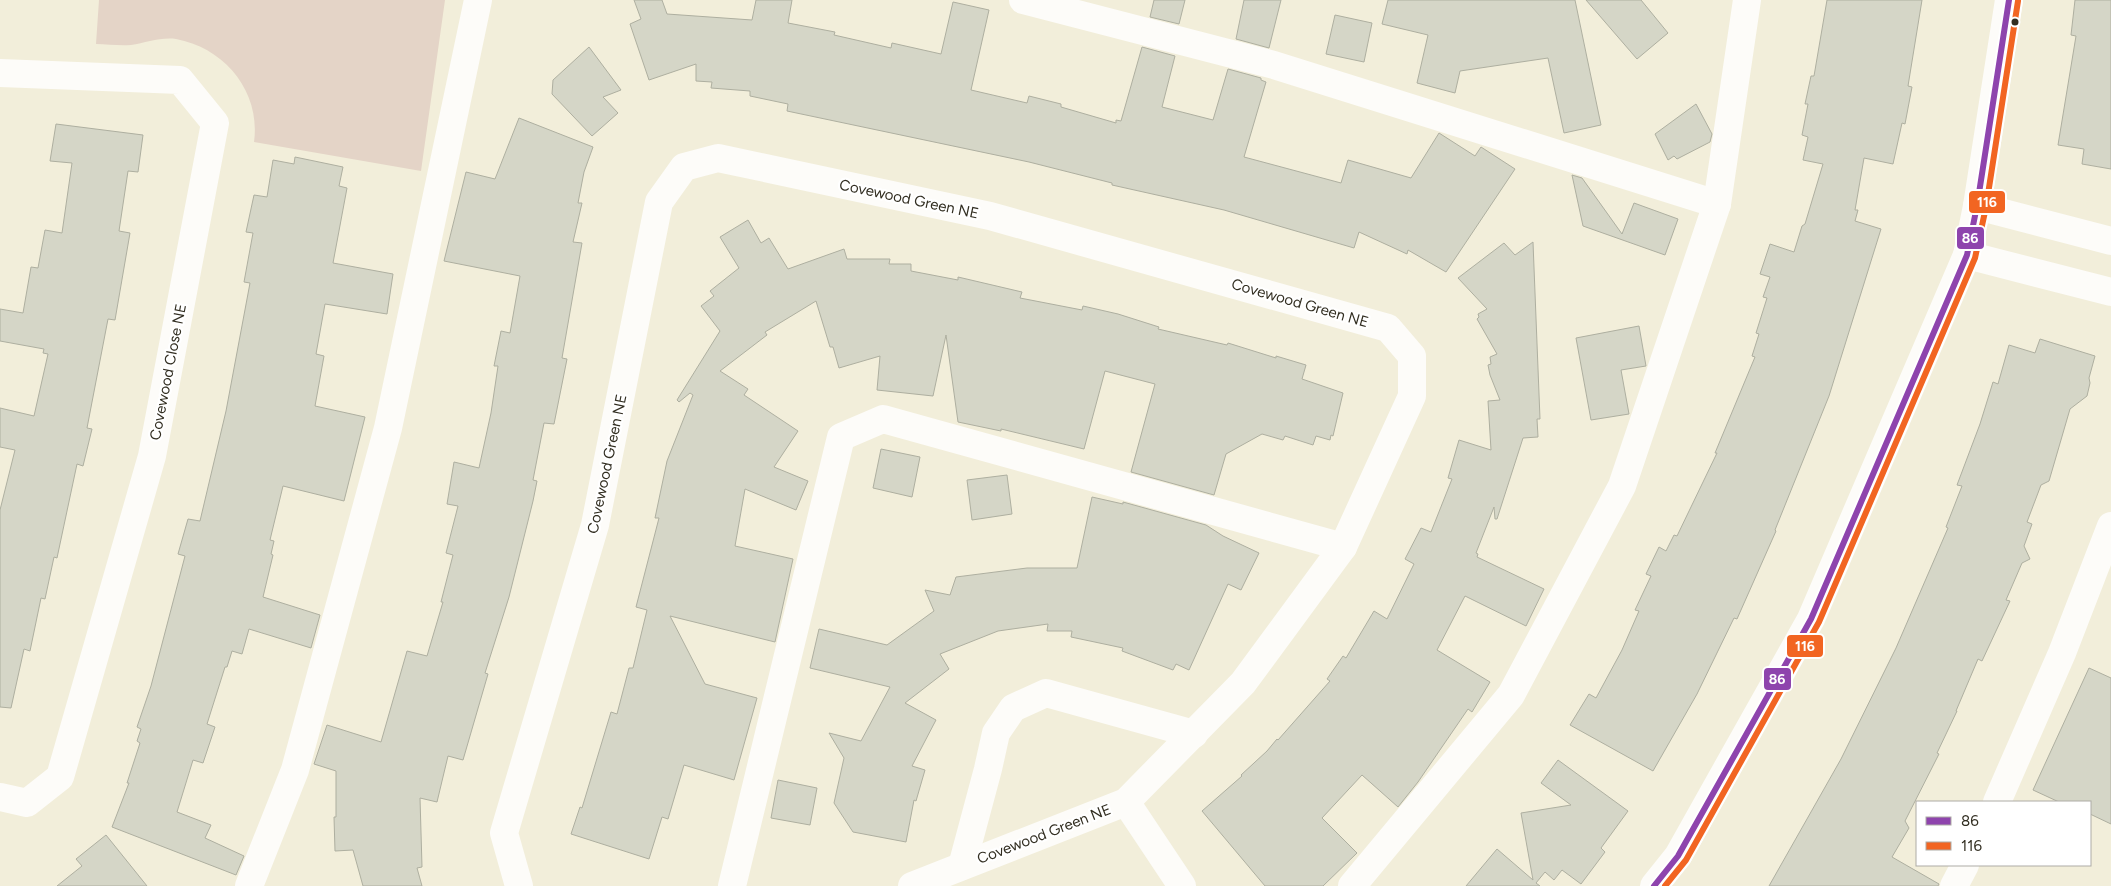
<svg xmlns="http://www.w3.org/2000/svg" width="2111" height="886" font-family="Figtree,sans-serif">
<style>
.green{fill:#e4d4c7}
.building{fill:#d5d6c7;stroke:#aeafa0}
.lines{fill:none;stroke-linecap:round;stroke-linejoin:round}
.minor{stroke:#fdfcf9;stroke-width:28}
.bus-1-casing{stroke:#fff;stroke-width:10}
.bus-2-casing{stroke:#fff;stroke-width:10}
.bus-1{stroke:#8e44ad;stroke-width:6}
.bus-2{stroke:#f26522;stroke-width:6}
.bus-dot{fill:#322e21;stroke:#fff;stroke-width:2}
.labels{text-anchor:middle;stroke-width:4.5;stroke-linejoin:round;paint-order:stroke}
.street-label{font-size:15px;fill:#322e21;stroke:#fff}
.line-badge{stroke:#fff;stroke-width:2}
.badge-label{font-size:14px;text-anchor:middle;font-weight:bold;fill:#fff}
</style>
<rect width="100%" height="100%" fill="#f2eeda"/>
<path class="green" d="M99,0H445L421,171L254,142C261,92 225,48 176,39C160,37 146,43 131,45C119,46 107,44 96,44Z"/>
<g class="building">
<path d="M634,0H662L667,14L752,20L756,0H792L788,23L835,32L834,35L891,48L892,43L941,54L953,2L989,10L971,90L1027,103L1029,96L1061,104V107L1116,123V120L1121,121L1142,47L1175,56L1162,107L1213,120L1228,69L1261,78V80L1266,82L1244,157L1341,183L1348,160L1411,178L1439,133L1475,156L1481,147L1515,169L1446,272L1408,250L1407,254L1359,232L1354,248L1224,210L1112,185V183L1029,162L787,111L788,104L750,96V91L711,88L712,82L696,81V64L649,80L630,24L641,19Z"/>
<path d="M1154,0H1185L1179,24L1150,17Z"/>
<path d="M1244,0H1281L1269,48L1236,39Z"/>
<path d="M1388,0H1575L1601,125L1564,133L1548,58L1460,71L1455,93L1417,83L1428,35L1382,24Z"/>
<path d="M1586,0H1641L1668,33L1637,59Z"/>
<path d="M1827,0H1922L1908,86L1912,87L1905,124L1902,123L1893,164L1864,158L1855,210H1858L1855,221L1881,229L1829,396L1775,530L1776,531L1737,619L1734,618L1697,694L1653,771L1570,725L1589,694L1596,698L1622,650L1639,611L1635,610L1651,576L1646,574L1659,547L1666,551L1674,535L1677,536L1717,453H1715L1755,357L1752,356L1759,334L1756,333L1767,298L1763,297L1770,277L1760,274L1770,244L1794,252L1802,226L1805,224L1823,164L1803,160L1808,137L1802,135L1808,104H1805L1811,76H1814Z"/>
<path d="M2075,0H2111V169L2082,164L2084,149L2058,145L2076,36L2071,35Z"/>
<path d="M1335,15L1372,23L1364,62L1326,54Z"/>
<path d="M589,47L621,90L603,97L618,113L592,136L552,94L553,80Z"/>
<path d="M1696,104L1712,134L1710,142L1677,159L1674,156L1668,160L1655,134Z"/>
<path d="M519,118L593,147L584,172L578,203H582L573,242L582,243L562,358L567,359L554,424L544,423L533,480L537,481L533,501L509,597L485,673L488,674L463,760L448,756L437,802L420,798L422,867L417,868L422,886H363L353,850L335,851L334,817H336V771L314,764L327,725L381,742L407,651L427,656L443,602H441L453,555L446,553L458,506L447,504L454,462L479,468L491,413L498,366H494L501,331L510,333L520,276L444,261L466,172L495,179Z"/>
<path d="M56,124L143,135L138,172L128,171L119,231L130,233L115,320L108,319L87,428L92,429L83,466L77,464L57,558L54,557L45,599L41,598L30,651L24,649L11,708L0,707V510L15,450L0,447V408L34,416L48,354L43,353L44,349L0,341V309L23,313L31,267L38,268L45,230L62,233L72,163L50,161Z"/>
<path d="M295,157L343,167L339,186L347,188L333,263L393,274L387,314L325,304L316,354L324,356L315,406L365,417L344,501L283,486L270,540L274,541L271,554L273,555L263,597L320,615L311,648L249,629L242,654L232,651L227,667H225L207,724L215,727L203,763L193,760L177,812L211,825L205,838L244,856L236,875L112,827L129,783H127L140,743L137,741L141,729L137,727L151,686L185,556L178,554L188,519L200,521L226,411L250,283L244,282L253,233L246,232L254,195L267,197L273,160L294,164Z"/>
<path d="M1572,175L1582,178L1622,234L1634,203L1678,219L1665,255L1583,226Z"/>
<path d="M748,220L761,243L769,238L788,269L844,249L847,259H890L889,264H911V271L958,280V277L1022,292L1020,298L1082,310L1083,306L1118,314L1159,327L1158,329L1227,345L1228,343L1276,358V356L1306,365L1302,379L1343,393L1333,436L1331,435L1330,440L1316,436L1313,445L1285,436L1283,440L1262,434L1226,454L1214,495L1131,472L1155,384L1105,371L1084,449L1001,429V431L958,422L946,335L933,396L877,390L880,356L839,368L833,347H830L816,301L765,332L767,335L720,371L748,389L744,395L798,431L774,467L808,481L796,510L745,489L735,546L793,559L775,642L670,616L705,684L757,698L734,780L684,765L668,819L662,817L649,859L571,834L580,807L582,808L611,712L617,714L629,668H633L647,610L636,607L659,518H655L667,461L693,395L690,393L679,402L677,400L720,331L701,306L714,296L710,291L739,268L720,237Z"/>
<path d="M1533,242L1540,419H1537L1538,437L1523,438L1497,519H1495L1494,507L1476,553L1478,554L1477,557L1544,589L1526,626L1465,596L1437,650L1490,682L1472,712L1468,709L1418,782L1398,807L1362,775L1322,818L1357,853L1323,886H1265L1202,811L1242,776L1241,775L1267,751L1277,739L1278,740L1330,681L1327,679L1343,656L1346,658L1374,611L1387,619L1414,564L1405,559L1421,528L1431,532L1452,479L1448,478L1459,440L1491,450L1488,401L1500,400L1490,375L1488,365L1491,364L1490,357L1497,354L1477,319L1479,317L1478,314L1487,309L1458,278L1504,243L1515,255Z"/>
<path d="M1639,326L1646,366L1621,370L1629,414L1591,420L1576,338Z"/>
<path d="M2040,339L2095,356L2089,378L2090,383L2087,396L2070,409L2049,481L2041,485L2027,522L2032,524L2024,546L2030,559L2022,563L2006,600L2010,601L1982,661L1978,659L1956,711H1957L1937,753L1939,754L1905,821L1909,828L1892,857L1939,884L1938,886H1769L1841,759L1896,648L1948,528L1946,527L1962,486L1957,485L1980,424L1993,382L1998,384L2009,345L2035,353Z"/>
<path d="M881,449L920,457L912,497L873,488Z"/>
<path d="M1007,475L1012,514L972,520L967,480Z"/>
<path d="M1092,497L1123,504V502L1206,525L1223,536L1259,553L1241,590L1228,584L1189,670L1176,664L1173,670L1122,651L1123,648L1071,637L1072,631H1047L1048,624L998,631L940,654L949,669L905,703L936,720L912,766L925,770L916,801L914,800L906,842L853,832L834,803L844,758L829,733L861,741L890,687L810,668L819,629L887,645L934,611L925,590L950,595L956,577L1027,568H1077Z"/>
<path d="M2089,668L2111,678V824L2090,814V802H2059L2033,790Z"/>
<path d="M1558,760L1628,811L1601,848L1605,852L1581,884L1562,870L1554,880L1545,872L1536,883L1540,886H1466L1497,849L1533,880L1521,813L1571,805L1541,783Z"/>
<path d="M778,780L817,788L810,825L771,818Z"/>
<path d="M106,835L147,886H57L82,866L76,859Z"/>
</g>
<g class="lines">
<g class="minor">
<path d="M1023,0L1274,65L1717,204"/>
<path d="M0,73L180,80L215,123L152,456L60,777L27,803L0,797"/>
<path d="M1977,206L2111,241"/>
<path d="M1967,255L2111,292"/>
<path d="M1126,802L1182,886"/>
<path d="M1997,802L2062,653L2111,526"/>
<path d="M962,866L988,769L996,733L1013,708L1046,693L1194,734"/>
<path d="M249,886L295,770L388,428L478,0"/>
<path d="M519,886L504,833L595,525L659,202L684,167L718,158L990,216L1388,328L1412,356V396L1343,547L1243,683L1126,802L912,886"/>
<path d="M732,886L841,437L883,419L1343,547"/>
<path d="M1352,886L1511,695L1622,486L1717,204L1747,0"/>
<path d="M1654,886L1678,856L1811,619L1967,255L1977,206L2009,0"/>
<path d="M1954,886L1965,865"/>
</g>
<g class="bus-1-casing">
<path id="bus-1" d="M1654,886L1678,856L1811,619L1967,255L1977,206L2009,0"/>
</g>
<g class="bus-2-casing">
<path id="bus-2" d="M1665,886L1686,860L1819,622L1975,258L1986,207L2018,1"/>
</g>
<use href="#bus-1" class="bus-1"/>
<use href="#bus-2" class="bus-2"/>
</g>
<circle class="bus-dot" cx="2015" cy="22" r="4.5"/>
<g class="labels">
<g class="street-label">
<text transform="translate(909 199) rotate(12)" y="5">Covewood Green NE</text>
<text transform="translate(1300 303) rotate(16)" y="5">Covewood Green NE</text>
<text transform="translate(168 372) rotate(-79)" y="5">Covewood Close NE</text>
<text transform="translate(607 464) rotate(-78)" y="5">Covewood Green NE</text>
<text transform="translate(1044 834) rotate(-21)" y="5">Covewood Green NE</text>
</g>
</g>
<g class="line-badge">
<rect x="1968" y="190" width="38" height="24" rx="5" fill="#f26522"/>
<rect x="1956" y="226" width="29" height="24" rx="5" fill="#8e44ad"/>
<rect x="1786" y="634" width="38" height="24" rx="5" fill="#f26522"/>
<rect x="1763" y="667" width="29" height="24" rx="5" fill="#8e44ad"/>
</g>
<g class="badge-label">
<text x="1987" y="207">116</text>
<text x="1970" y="243">86</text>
<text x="1805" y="651">116</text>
<text x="1777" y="684">86</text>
</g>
<rect x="1916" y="801" width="175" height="65" fill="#ffffff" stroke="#adaba6"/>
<rect x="1926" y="817" width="25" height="8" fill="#8e44ad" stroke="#adaba6"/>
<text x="1961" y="826" font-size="15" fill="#322e21">86</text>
<rect x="1926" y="842" width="25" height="8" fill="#f26522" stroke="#adaba6"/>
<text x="1961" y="851" font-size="15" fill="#322e21">116</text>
</svg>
